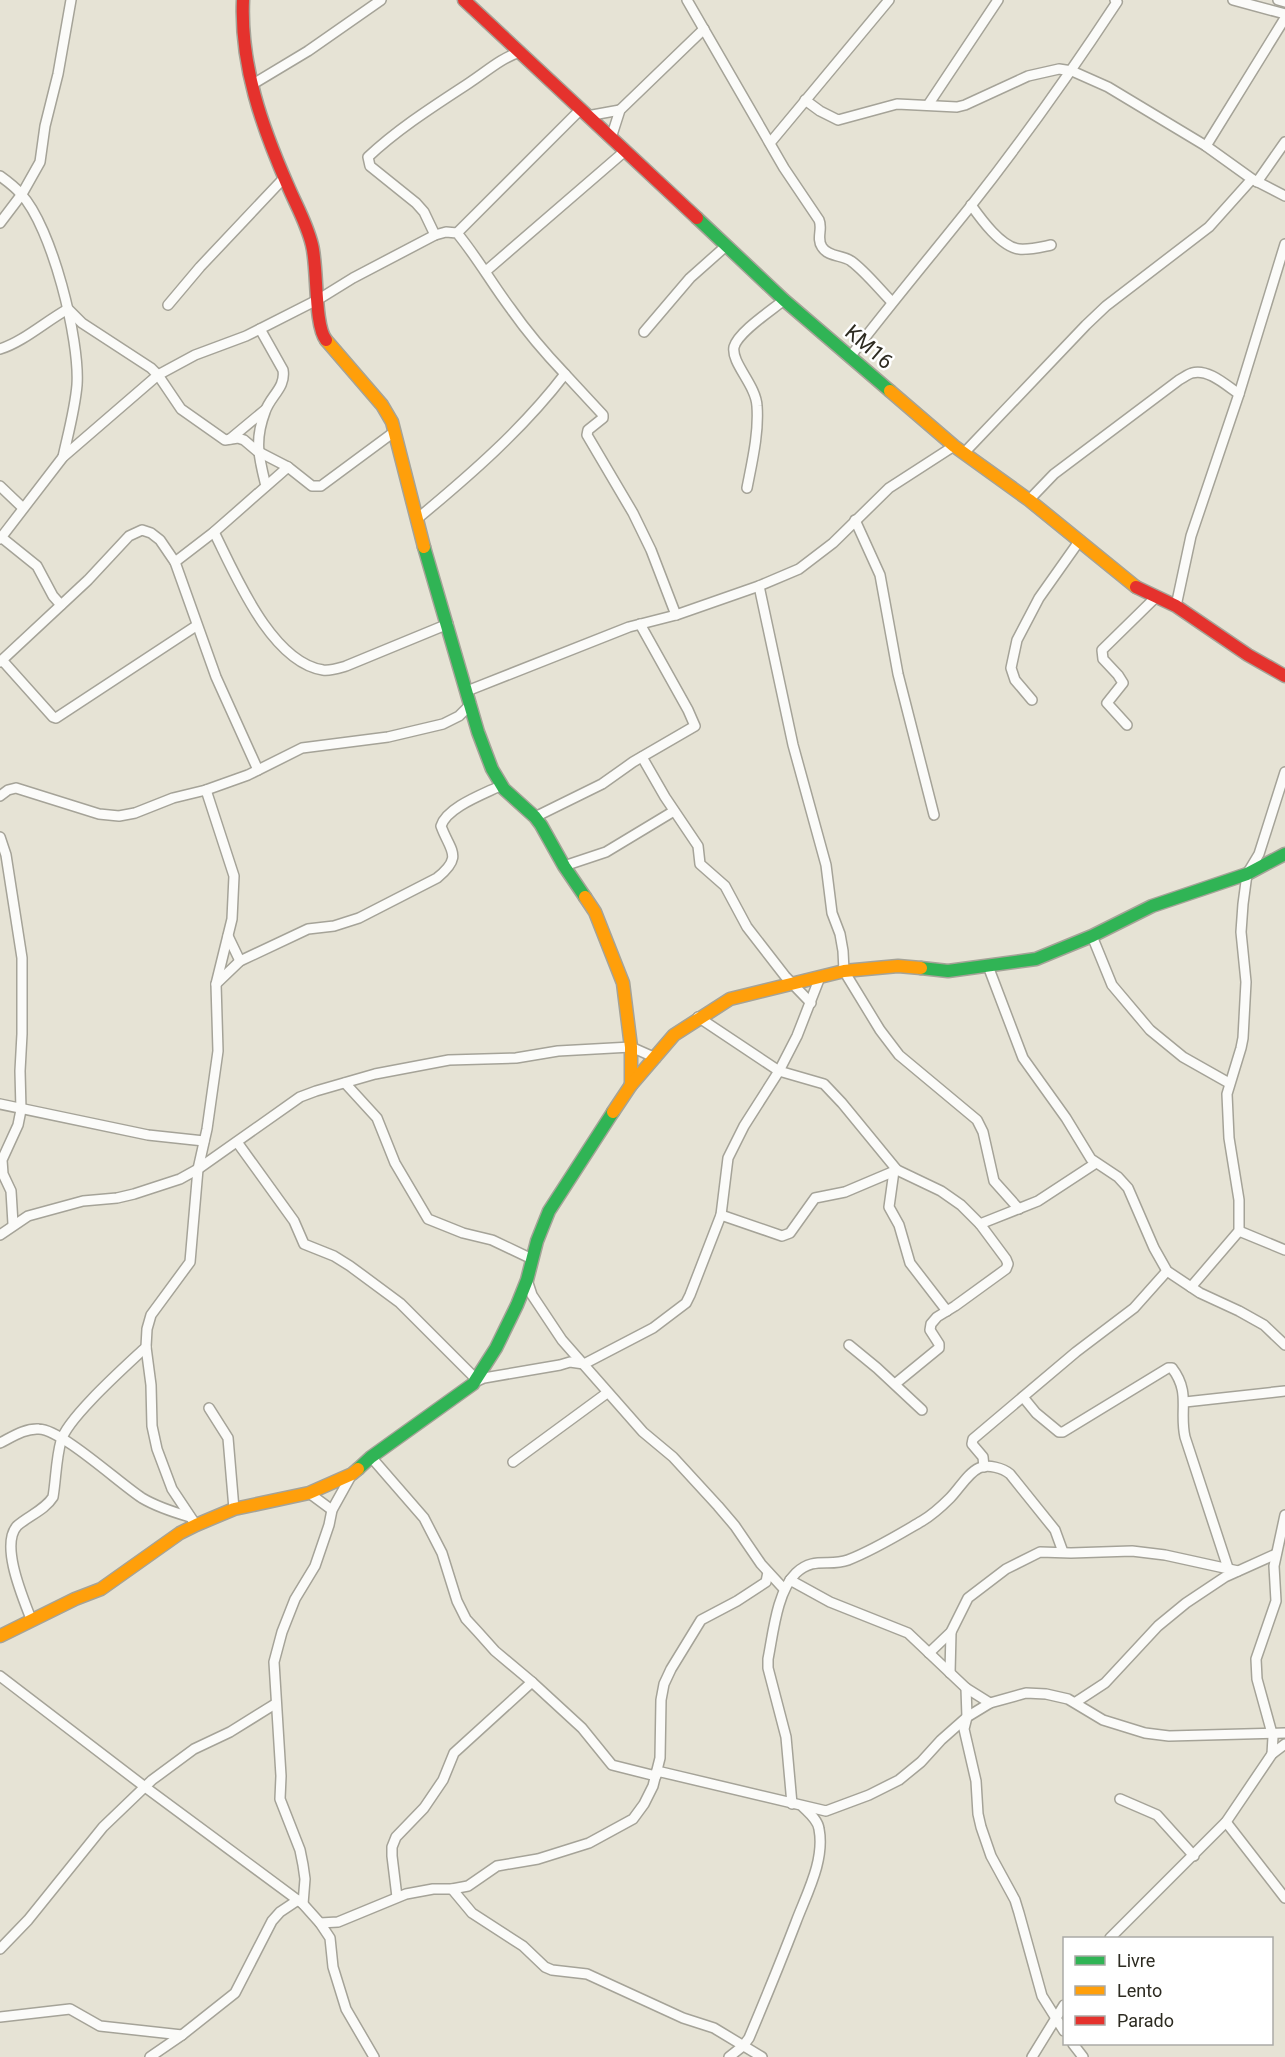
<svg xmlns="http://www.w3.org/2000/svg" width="1285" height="2057" font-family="Roboto,sans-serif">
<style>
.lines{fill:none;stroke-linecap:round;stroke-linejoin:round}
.street-casing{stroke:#a5a398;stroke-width:12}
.fast-casing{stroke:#a5a398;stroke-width:15}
.slow-casing{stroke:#a5a398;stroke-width:15}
.jam-casing{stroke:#a5a398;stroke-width:15}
.street{stroke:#fbfbf9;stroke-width:9}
.fast{stroke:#30b455;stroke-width:12}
.slow{stroke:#ff9f0a;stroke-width:12}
.jam{stroke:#e5322d;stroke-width:12}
.labels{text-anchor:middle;stroke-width:5;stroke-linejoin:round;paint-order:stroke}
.street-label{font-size:21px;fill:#2d2b21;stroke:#fff}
</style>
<rect width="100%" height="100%" fill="#e6e3d5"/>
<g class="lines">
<g class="street-casing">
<g id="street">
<path d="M687,0L784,168L819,220C823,229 816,238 822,247C828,257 843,255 851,261C865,271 880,290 892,302"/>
<path d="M1233,0L1285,14"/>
<path d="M1278,0L1285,2"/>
<path d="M253,84L308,51L381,0"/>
<path d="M805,100L820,111L838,120L897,104L957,107L965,105L1028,76L1059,69L1072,71L1108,87L1206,146L1252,179L1209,227L1106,306L1086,325L964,453"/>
<path d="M928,105L998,0"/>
<path d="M587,116L620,110"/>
<path d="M611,138L620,110L704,29"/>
<path d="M770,143L889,0"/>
<path d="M1206,146L1285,18"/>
<path d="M0,176C7,181 15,187 21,194C52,227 80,340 77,385C75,409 68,434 63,457"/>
<path d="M1254,180L1285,196"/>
<path d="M1257,182L1285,142"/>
<path d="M971,205C981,219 1001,247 1019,249C1030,250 1041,247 1051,245"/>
<path d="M0,223L22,194L40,162L45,126L58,74L71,0"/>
<path d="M457,233L581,109"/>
<path d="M435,235L424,212L416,203L370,166L368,157C399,128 434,106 469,83C486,72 501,58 520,52"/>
<path d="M486,271L625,151"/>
<path d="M168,305L200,267L284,178"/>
<path d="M260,329L283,370C286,388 270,396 265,412C254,441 259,458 266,486"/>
<path d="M644,332L690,278L726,246"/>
<path d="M0,349C23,342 46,321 68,309L82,323L151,368L158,375L181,409L225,440L238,438L244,440L257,451L288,467"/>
<path d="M850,357C889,306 930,257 970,207C1022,141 1071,72 1117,2L1115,0"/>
<path d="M565,374L603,415V418L588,430L587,435L633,513L651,550L676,615"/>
<path d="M230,439L265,410"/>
<path d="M0,486L23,508"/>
<path d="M747,488C752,462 759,433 757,406C756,385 731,363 734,347C738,332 772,310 784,300"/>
<path d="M1029,500L1054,474L1179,380C1183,378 1188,374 1192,373C1208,368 1227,386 1239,394"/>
<path d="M855,520L880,575L898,674L934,815"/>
<path d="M214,532C235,574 271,662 323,670C331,671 339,668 346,666L448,624"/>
<path d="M1,537L37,566L53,596L61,605"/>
<path d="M0,539L63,457L158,375L195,355L246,336L319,299L353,278L435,235L446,232L457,233C477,257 492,284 511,309C527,332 545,353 565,374C523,429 470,475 417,519"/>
<path d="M175,562L214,532L288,467L312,486H321L394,432"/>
<path d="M759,586L793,745L826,865L832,913L840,934L843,951L844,971L880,1030L899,1055L977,1120L983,1132L994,1181L1019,1209"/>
<path d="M1176,606L1191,536L1239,394L1285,244"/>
<path d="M2,660L53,717L56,718L196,626"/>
<path d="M0,662L88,580L129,536L142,530L151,533L160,540L175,562L216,677L258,770"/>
<path d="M467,691L629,627L676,615L759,586L799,569L833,543L889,488L954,446"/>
<path d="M1032,700L1015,680L1011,668L1017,640L1039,598L1080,540"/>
<path d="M1127,725L1107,703L1123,683L1118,675L1103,659L1102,650L1155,598"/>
<path d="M642,757L665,797L698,846L700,864L725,886L747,927L785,976L811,1003"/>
<path d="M0,796L8,790L16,788L99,814L119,816L135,813L173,798L206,790L248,775L302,748L388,737L443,724L459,716L471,704"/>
<path d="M535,817L602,784L633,762L695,726L688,710L640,624"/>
<path d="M0,837L6,855L22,958V1034L20,1071L21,1110L18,1125L2,1160L3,1174L11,1191L13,1224"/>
<path d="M564,866L606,852L674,811"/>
<path d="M228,936L240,961"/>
<path d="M1092,936L1112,985L1150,1030L1183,1057L1229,1083"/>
<path d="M988,966L1023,1058L1066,1118L1091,1159L1118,1177L1128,1188L1154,1248L1167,1271L1200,1293L1239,1311L1264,1325L1285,1345"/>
<path d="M216,984L240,961L308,929L334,926L359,918L437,878C464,856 450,851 441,826C447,807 484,794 502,785"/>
<path d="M698,1017L779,1071L824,1084L842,1103L897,1170L941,1191L961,1205L980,1224L1006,1259L1008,1264L1006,1269L955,1306L937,1317L931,1324L930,1330L939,1344V1348L895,1384"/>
<path d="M345,1083L377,1118L395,1163L428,1219L463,1233L492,1240L532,1259"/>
<path d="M0,1104L148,1135L204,1141"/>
<path d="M237,1142L294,1221L304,1244L334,1256L350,1266L400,1303L476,1379"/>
<path d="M894,1171L889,1207L899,1225L910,1263L947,1311"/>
<path d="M721,1215L782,1236L790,1233L815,1198L845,1192L897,1170"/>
<path d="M980,1224L1038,1201L1096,1163"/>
<path d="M1239,1231L1285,1250"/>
<path d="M0,1235L28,1216L83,1201L117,1198L134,1194L180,1179L198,1169L300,1097L316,1091L375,1074L449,1060L516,1058L558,1051L631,1047L656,1058"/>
<path d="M527,1280L532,1295L562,1340L643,1432L673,1457L718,1506L735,1526L761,1564L784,1589"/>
<path d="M1191,1287L1239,1231V1200L1229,1138L1227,1094L1241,1048L1243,1038L1246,982L1241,932L1243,904L1247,874L1259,854L1285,772"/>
<path d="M849,1345L877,1368L922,1410"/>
<path d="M475,1382L484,1378L560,1365L570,1362L584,1364L653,1328L686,1303L690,1295L721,1215L728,1158L744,1126L779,1071L797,1036L820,977"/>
<path d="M1023,1397L1036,1413L1059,1432H1063L1168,1368H1172C1191,1393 1179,1410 1185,1437L1228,1568"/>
<path d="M1185,1402L1285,1391"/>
<path d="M209,1408L228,1438L234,1509"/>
<path d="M0,1443C12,1437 25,1428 39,1429C62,1430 119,1483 142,1498C157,1507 173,1512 190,1517"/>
<path d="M371,1457L424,1518L442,1553L457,1601L466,1619L478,1632L495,1651L532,1682L582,1728L612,1765L656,1776L657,1771L826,1811L869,1795L899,1780L921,1762L941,1740L967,1717L990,1703L1026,1693L1046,1694L1068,1699L1103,1720L1145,1733L1169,1736L1285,1733"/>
<path d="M513,1462L607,1393"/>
<path d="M984,1467L983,1457L972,1444L973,1439L1076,1352L1134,1308L1167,1271"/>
<path d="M309,1493L332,1510"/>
<path d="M196,1525L172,1489L157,1449L152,1426L151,1385L146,1347L147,1329L151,1315L190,1262L198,1169L207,1129L218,1051L216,984L232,919L234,876L206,790"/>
<path d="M790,1580L830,1602L908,1633L966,1688L990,1703"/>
<path d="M31,1619C23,1598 0,1545 17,1526C28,1516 45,1510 53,1497C56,1479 56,1459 61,1441C67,1418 127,1365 146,1347"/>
<path d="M929,1653L951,1632L968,1598L1006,1569L1040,1552L1071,1553L1132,1551L1165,1555L1238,1571"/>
<path d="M950,1673L951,1632"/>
<path d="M0,1676L145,1787L303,1904L320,1923L330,1938L333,1967L346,2009L374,2057"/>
<path d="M966,1688L967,1717L964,1729L976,1781L978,1814L981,1827L991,1856L1015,1900L1019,1913L1042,1996L1064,2031"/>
<path d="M1076,1702L1105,1683L1158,1626L1186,1603L1225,1577L1276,1554"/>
<path d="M1272,1754L1273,1737L1257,1679L1256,1659L1276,1601L1274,1566L1285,1515"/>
<path d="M1120,1799L1157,1815L1194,1856"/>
<path d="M792,1804L786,1737L768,1668V1659C773,1634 777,1591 796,1573C814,1556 829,1567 848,1560C874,1550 898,1535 922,1521C932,1515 942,1506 950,1498C959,1489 968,1473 979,1468C988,1464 1003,1468 1010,1474L1055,1530L1063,1552"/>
<path d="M1226,1822L1285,1898"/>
<path d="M452,1889L472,1913L523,1946L545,1967L552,1970L587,1974L683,2018L714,2028L762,2057"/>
<path d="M397,1897L392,1856V1847L396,1837L424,1808L443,1780L454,1753L532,1682"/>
<path d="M303,1904L305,1879L303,1865L300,1850L280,1799L281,1776L274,1662L282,1632L295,1599L315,1566L329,1525L332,1510L352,1474"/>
<path d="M320,1923L338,1922L406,1894L433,1889H452L468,1886L497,1866L538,1859L589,1843L633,1819L644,1804L653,1786L660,1758L661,1700L664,1684L671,1669L701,1620L737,1601L766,1582L768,1572"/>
<path d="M1110,1938L1226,1822L1272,1754L1285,1744"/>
<path d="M0,1949L28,1920L103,1827L152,1780L194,1749L230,1732L275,1704"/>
<path d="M0,2017L70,2009L100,2026L182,2035"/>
<path d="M1073,2044L1083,2057"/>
<path d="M150,2057L182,2035L235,1993L272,1921L280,1912L298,1900"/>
<path d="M729,2057L743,2046L749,2038C765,2000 781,1961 796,1922C807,1893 825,1860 819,1829C818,1820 809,1813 803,1807"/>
<path d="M1032,2057L1064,2005"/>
</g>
</g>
<g class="fast-casing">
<g id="fast">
<path d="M697,218L784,300L890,391"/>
<path d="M424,547L478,732L492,769L504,789L535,817L541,825L564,866L585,897"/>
<path d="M921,968L948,971L1036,959L1092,936L1152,906L1247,874L1285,854"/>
<path d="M358,1469L371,1457L473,1384L496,1348L517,1305L527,1280L537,1241L549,1211L613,1112"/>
</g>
</g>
<g class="slow-casing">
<g id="slow">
<path d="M326,340L382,405L392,422L424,547"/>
<path d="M890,391L954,446L1029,500L1136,587"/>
<path d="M585,897L595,912L623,983L631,1047V1085"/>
<path d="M613,1112L631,1085L674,1035L730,999L844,971L898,966L921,968"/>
<path d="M0,1636L75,1599L101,1589L180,1533L196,1525L234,1509L309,1493L352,1474L358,1469"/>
</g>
</g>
<g class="jam-casing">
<g id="jam">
<path d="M243,0C240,65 262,127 288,186C296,205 307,224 312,245C318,268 314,325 326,340"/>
<path d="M464,0L697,218"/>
<path d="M1136,587L1176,606L1248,655L1285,676"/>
</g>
</g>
<use href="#street" class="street"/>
<use href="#fast" class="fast"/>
<use href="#slow" class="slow"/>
<use href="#jam" class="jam"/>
</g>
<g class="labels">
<g class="street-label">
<text transform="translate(869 347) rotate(41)" y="7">KM16</text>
</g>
</g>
<rect x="1063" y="1937" width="210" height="108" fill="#ffffff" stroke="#abaaa6" stroke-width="1.5"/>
<rect x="1075" y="1956" width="30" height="9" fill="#30b455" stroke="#abaaa6" stroke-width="1.5"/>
<text x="1117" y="1967" font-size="18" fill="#2d2b21">Livre</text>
<rect x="1075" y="1986" width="30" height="9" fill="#ff9f0a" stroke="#abaaa6" stroke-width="1.5"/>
<text x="1117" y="1997" font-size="18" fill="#2d2b21">Lento</text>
<rect x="1075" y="2016" width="30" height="9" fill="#e5322d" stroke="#abaaa6" stroke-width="1.5"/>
<text x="1117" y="2027" font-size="18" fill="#2d2b21">Parado</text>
</svg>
